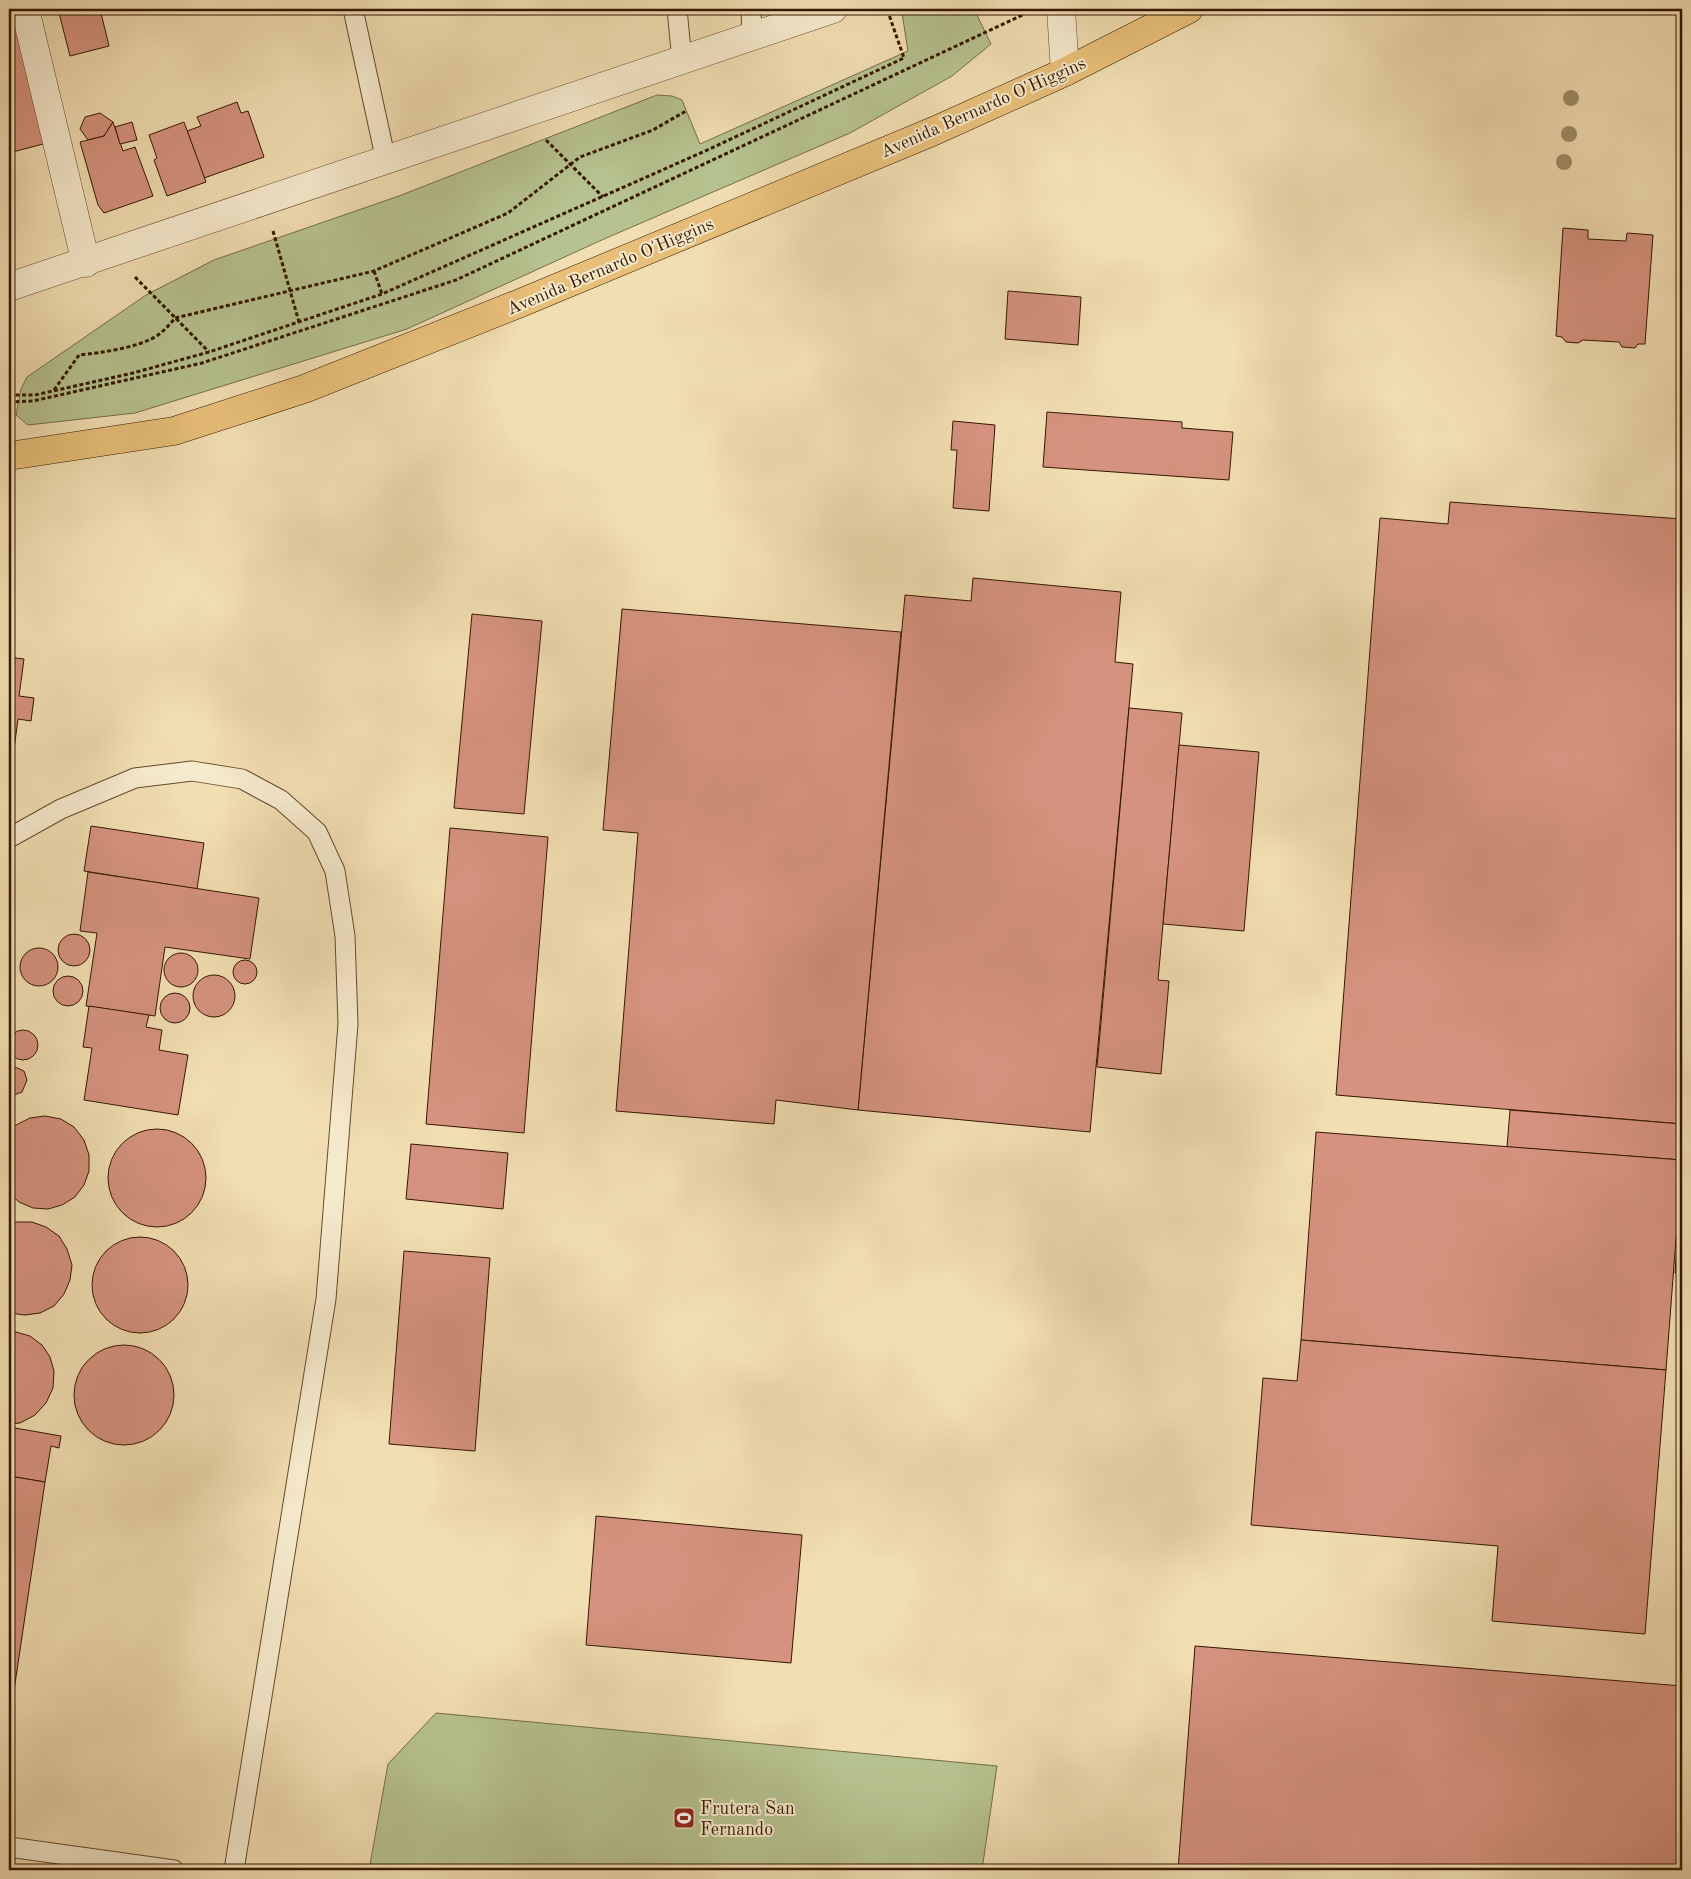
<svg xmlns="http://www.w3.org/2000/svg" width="1691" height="1879" font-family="'Old Standard TT',serif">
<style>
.green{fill:#b6c28f;stroke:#766c48}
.building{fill:#d5927e;stroke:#351700}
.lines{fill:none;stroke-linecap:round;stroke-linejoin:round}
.service-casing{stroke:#64492c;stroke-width:21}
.minor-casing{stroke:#64492c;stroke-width:29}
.primary-casing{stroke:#351700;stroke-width:29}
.path{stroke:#351700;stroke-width:3;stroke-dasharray:4 2.5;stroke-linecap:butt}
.service{stroke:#f6eacd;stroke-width:19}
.minor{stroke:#f6eacd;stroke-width:28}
.primary{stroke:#e8bf79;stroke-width:28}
.tree{fill:#9f8d68}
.labels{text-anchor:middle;stroke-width:4;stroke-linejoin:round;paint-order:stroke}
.street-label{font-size:18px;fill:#351700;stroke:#f6eacd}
.poi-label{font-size:18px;fill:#351700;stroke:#f6eacd;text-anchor:start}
</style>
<rect width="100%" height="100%" fill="#f1deb2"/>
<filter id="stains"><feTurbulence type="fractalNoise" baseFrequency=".004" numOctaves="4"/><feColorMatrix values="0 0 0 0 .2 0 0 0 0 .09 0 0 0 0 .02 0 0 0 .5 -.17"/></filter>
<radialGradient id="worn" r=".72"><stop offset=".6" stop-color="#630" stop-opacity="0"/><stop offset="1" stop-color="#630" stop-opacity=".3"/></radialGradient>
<g class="green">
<path d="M912,9H974L991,44L952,76L850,133L604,239L407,329L135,413L28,425L16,415L21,389L27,377L146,295L214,260L399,196L657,95L672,96L682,100L700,144L908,51L902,13Z"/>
<path d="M436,1713L997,1766L982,1870H369L388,1764Z"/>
</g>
<g class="building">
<path d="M9,9H13L47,143L9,153Z"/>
<path d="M58,9H100L109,46L70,56Z"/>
<path d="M237,102L241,113L248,111L264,157L204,178L187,131L201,126L197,117Z"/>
<path d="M100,113L113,122L104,136L88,140L80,129L85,117Z"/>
<path d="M113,122L123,151L135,147L153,196L104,213L98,205L80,142L104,136Z"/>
<path d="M132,122L137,140L120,144L115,127Z"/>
<path d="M184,122L206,182L167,196L154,160L157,158L149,135Z"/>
<path d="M1563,228L1588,230V239L1626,241L1627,233L1653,235L1645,344H1638L1635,348L1622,347L1619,342L1583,340L1578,343L1566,342L1562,337L1556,336Z"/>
<path d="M1008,291L1081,297L1078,345L1005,339Z"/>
<path d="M1047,412L1182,422V428L1233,432L1229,480L1043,467Z"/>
<path d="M953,421L995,425L989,511L953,508L957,450H951Z"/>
<path d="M1450,502L1682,519V1124L1336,1095L1380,518L1448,524Z"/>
<path d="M973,578L1121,592L1115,662L1133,664L1090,1132L858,1110L905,595L971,601Z"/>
<path d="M622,609L901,632L858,1110L776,1100L774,1124L616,1111L638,833L603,830Z"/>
<path d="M472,614L542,621L524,814L454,808Z"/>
<path d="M9,657L24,659L19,696L34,698L31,721L18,719L13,757H9Z"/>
<path d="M1129,708L1182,713L1158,980L1169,981L1161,1074L1097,1067Z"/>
<path d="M1179,745L1259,752L1244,931L1163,924Z"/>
<path d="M91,826L204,843L197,889L84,871Z"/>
<path d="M450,828L548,837L524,1133L426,1124Z"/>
<path d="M88,872L259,898L250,959L165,947L155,1016L86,1006L97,933L80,931Z"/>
<circle cx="74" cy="950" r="16"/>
<circle cx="39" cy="967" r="19"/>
<circle cx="181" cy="970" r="17"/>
<circle cx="245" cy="972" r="12"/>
<circle cx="214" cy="996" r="21"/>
<circle cx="68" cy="991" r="15"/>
<circle cx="175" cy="1008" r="15"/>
<path d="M89,1006L149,1015L146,1027L162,1030L159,1050L188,1055L178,1115L84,1100L92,1048L83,1047Z"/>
<circle cx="23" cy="1045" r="15"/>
<path d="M15,1067L24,1071L27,1080L22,1092L14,1095L9,1094V1068Z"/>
<path d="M1510,1110L1682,1124V1160L1507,1147Z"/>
<path d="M45,1116L61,1119L74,1127L84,1140L89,1155V1171L84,1185L75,1197L62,1205L48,1209L33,1208L19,1202L9,1193V1132L16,1125L30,1118Z"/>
<circle cx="157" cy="1178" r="49"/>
<path d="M1316,1132L1682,1160L1666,1370L1301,1340Z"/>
<path d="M411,1144L508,1153L503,1209L406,1199Z"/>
<path d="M1682,1178V1273H1675Z"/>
<path d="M16,1222H32L46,1227L59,1236L67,1249L72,1265L70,1280L64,1294L54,1306L40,1313L25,1315L9,1313V1225Z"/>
<circle cx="140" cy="1285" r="48"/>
<path d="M404,1251L490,1258L475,1451L389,1444Z"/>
<path d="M9,1330L30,1336L42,1345L50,1357L54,1371L53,1388L46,1403L35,1415L20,1423L9,1424Z"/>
<path d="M1301,1340L1666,1370L1645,1634L1492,1621L1498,1546L1251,1525L1263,1378L1297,1381Z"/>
<circle cx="124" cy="1395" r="50"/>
<path d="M9,1427L61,1436L59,1448L51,1446L45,1482L9,1476Z"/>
<path d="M9,1476L45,1482L9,1724Z"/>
<path d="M596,1516L802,1535L791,1663L586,1645Z"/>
<path d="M1195,1646L1682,1686V1870H1178Z"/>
</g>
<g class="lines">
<g class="service-casing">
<g id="service">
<path d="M353,9L386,161"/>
<path d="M677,9L682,61"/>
<path d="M751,9L752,37"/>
<path d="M9,838L61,809L135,778L192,771L242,779L281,800L317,832L335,871L345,936L348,1024L326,1299L234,1870"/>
<path d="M9,1847L174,1870"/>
</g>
</g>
<g class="minor-casing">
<g id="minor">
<path d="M25,9L86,263"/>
<path d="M1061,9L1065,72"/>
<path d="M9,287L833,9"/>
</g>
</g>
<g class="primary-casing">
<path id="primary" d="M9,456L174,431L304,389L518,304L934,131L1065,72L1189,9"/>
</g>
<g class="path">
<path d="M546,140L603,197"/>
<path d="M273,231L299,322"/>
<path d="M374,271L382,294"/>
<path d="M135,277L209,352"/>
<path d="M54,390L79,355C101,353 141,347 158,335C165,330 170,324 175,318L374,271L508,213L580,157L653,130L686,111"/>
<path d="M9,395H35L133,373L209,352L382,294L703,152L904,58L887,9"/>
<path d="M9,402L33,401L202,363L456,280L1029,12"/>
</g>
<use href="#service" class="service"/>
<use href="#minor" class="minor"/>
<use href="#primary" class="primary"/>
</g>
<g class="tree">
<circle cx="1571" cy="98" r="8"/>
<circle cx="1569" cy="134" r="8"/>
<circle cx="1564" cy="162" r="8"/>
</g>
<defs>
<g id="stadium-square" transform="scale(1.125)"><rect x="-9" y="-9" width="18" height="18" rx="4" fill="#8f2418" stroke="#f6eacd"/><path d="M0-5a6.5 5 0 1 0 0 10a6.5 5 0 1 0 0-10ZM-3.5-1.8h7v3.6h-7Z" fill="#fff"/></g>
</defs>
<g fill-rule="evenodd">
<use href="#stadium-square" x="684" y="1818"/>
</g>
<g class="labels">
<g class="street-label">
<text transform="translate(983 107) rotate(-24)" y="6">Avenida Bernardo O'Higgins</text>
<text transform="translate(610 266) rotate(-23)" y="6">Avenida Bernardo O'Higgins</text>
</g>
<g class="poi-label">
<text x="700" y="1814">Frutera San<tspan x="700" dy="21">Fernando</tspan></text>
</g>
</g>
<rect width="1691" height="1879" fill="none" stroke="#f1deb2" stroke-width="30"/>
<rect x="10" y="10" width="1671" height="1859" fill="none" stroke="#351700" stroke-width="2.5"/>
<rect x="15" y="15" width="1661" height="1849" fill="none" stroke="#351700"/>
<rect width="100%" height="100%" filter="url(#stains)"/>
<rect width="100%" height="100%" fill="url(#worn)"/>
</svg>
